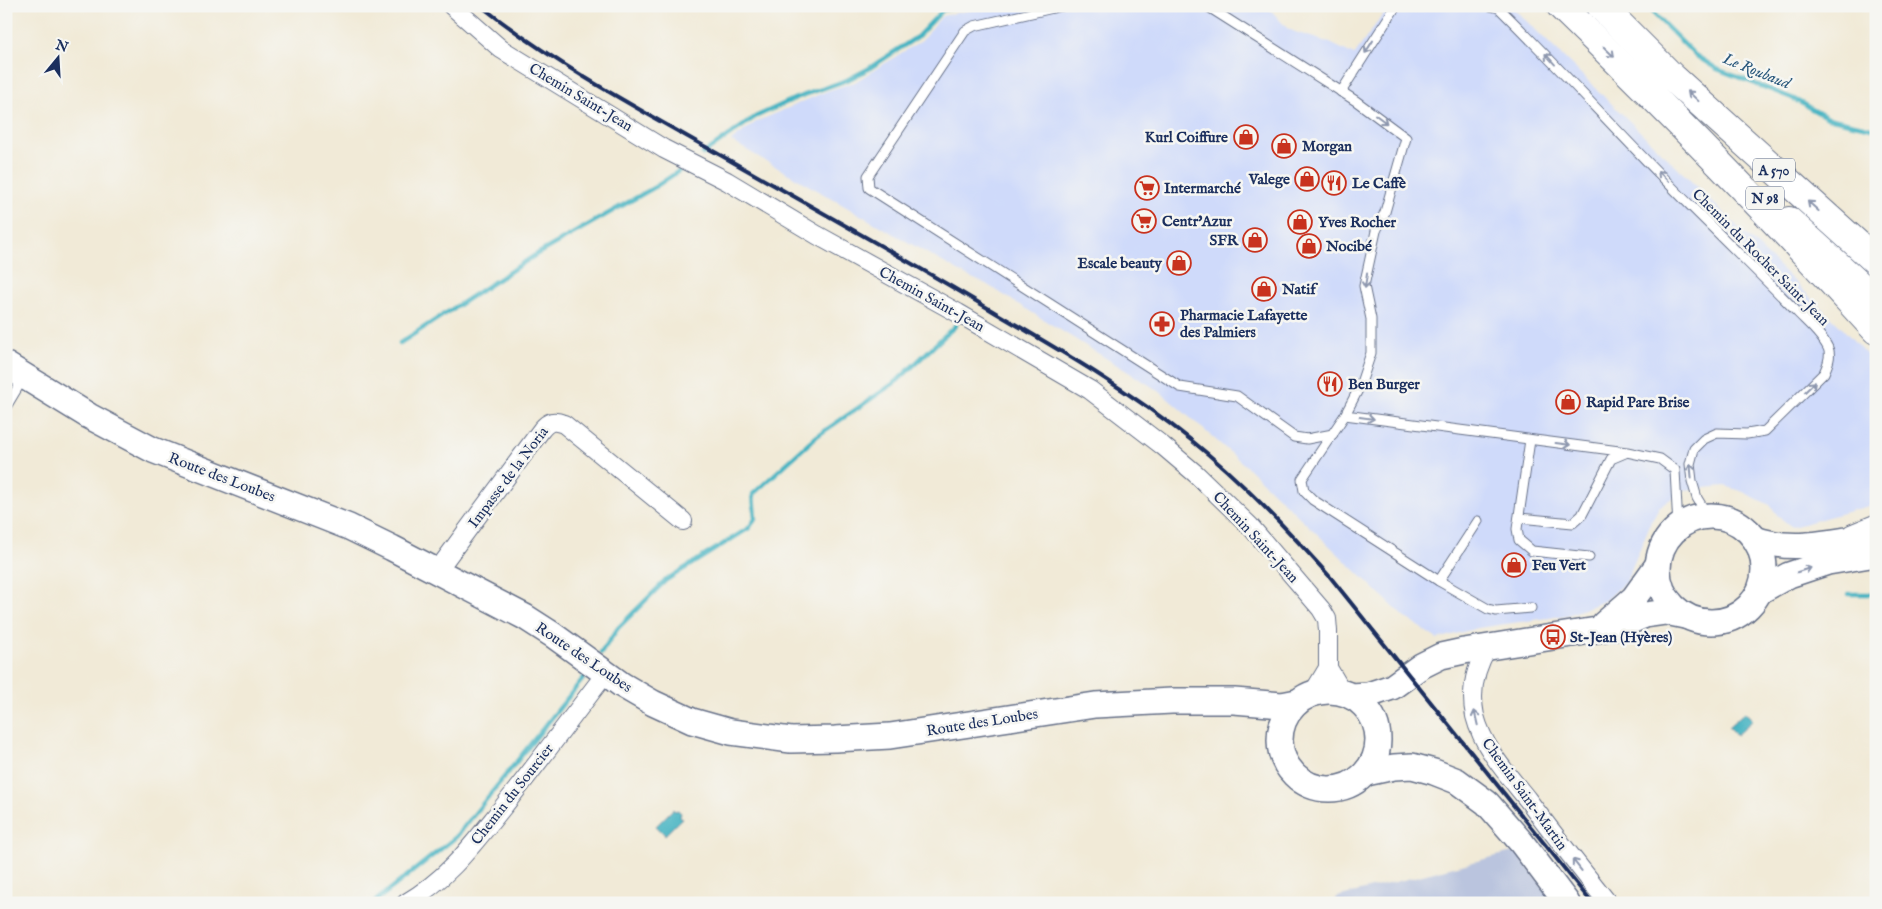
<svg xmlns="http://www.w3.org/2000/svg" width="1882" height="909" font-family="'IM FELL English',serif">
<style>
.built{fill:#cfdafa}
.industrial{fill:#bac4de}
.water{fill:#46b4c2;stroke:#307290}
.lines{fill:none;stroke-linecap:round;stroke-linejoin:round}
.stream{stroke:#46b4c2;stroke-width:4.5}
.service-casing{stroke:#667088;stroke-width:11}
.minor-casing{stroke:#667088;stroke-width:20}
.secondary-casing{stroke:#667088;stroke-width:28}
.trunk-casing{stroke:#667088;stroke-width:30}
.motorway-casing{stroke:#667088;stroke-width:30}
.service{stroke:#fff;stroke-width:9}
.minor{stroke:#fff;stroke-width:18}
.secondary{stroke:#fff;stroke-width:25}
.trunk{stroke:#fff;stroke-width:28}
.motorway{stroke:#fff;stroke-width:28}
.rail{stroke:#1b2f5e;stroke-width:4}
.oneway{stroke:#8d97ae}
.labels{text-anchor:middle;stroke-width:5;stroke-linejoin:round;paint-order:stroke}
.shield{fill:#f6f6f2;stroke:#5d6b8a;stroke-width:1}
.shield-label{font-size:14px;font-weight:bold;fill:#1b2f5e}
.street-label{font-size:15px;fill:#1b2f5e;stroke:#f6f6f2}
.poi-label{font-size:15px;font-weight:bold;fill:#1b2f5e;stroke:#f6f6f2;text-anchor:start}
.water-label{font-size:16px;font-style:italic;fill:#28577c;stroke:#f6f6f2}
</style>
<rect width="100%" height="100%" fill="#f6f6f2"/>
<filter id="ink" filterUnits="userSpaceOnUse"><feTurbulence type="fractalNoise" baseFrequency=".02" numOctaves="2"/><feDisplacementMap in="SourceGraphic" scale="10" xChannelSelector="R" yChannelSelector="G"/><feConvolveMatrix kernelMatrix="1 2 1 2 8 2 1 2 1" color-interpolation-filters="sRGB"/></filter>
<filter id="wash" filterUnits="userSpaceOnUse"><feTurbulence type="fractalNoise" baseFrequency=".0096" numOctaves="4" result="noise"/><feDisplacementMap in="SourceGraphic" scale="20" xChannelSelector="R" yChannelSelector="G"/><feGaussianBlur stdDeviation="1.12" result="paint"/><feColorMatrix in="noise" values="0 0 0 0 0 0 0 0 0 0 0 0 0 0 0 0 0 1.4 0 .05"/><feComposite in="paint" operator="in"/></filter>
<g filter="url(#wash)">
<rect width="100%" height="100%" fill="#f1ead7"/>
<path class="built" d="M989,6H1267L1287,28L1295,32L1330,43L1354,55L1389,6H1511L1842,328L1876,365V504L1792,527L1778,516L1770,505L1741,491L1725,486L1684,490L1659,507L1651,522L1626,582L1604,601L1568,615L1478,628L1437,639L1403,616L1246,466L1159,391L986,284L967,276L731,141L756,122L827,91L855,82L922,40L942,16Z"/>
<path class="industrial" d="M1516,851L1556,903H1334L1337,897Z"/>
<g class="water">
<path d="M1745,712L1753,720L1736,735L1728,727Z"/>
<path d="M673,809L675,811L678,810L681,813L680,816L682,818L665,835L656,826Z"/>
</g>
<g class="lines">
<g class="stream">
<path d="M1646,6L1695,55L1717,69L1792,98L1828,118L1876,129"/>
<path d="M703,154L755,117L796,98L847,80L868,69L917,37L943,10L961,6"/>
<path d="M400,343L537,254L655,187L679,171"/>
<path d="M1849,594H1876"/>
<path d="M601,653L618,628L666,580L749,528L755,519L753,494L817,436L897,381L956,325"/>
<path d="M373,903L456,837L586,675"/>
</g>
</g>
</g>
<g filter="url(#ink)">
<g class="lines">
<g class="service-casing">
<g id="service">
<path d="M1062,6L974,26L965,31L868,176L869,188L1180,387L1237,396L1294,437L1307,439L1333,434"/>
<path d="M1207,6L1356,101L1406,138L1385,212L1376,231L1364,286L1371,319V353L1360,386L1345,415L1627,452L1660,459L1675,470L1678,527"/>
<path d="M1490,6L1499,8C1570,78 1636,153 1708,223C1738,253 1769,283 1799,314C1809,324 1822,335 1828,348C1832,356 1827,366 1824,373L1765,431L1747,434L1717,433L1704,439L1694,449L1690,464L1692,481L1697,498L1708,516"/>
<path d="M1341,92L1396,6"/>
<path d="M6,407L24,377"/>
<path d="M1345,415L1302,479L1304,491L1313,500L1439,581L1488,609L1496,611L1531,608"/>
<path d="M1530,440L1517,529L1519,540L1532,551L1589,557"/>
<path d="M1519,518L1573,523L1582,515L1611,459L1625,453"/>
<path d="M1439,581L1478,521"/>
</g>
</g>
<g class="minor-casing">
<g id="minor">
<path d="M452,6L501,49L664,149L727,181L817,235L958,313L1090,390L1163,446L1196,474L1250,526L1321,609L1327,619L1328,631V668L1313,693"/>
<path d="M437,571L542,429C549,421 554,420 564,424L683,521"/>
<path d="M1488,647C1475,668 1470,692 1475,716C1483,748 1508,775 1528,800C1554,835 1581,869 1608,903"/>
<path d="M1328,668L1343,693"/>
<path d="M406,903C449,878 473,844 503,807C538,763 572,717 606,673"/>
</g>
</g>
<g class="secondary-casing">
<g id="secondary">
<path d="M6,365L89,416L153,450L349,527L392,548L525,617L553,635L622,685L653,703L692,721L731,732L791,740L835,739L890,736L1095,705L1172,701H1234L1282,705L1297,702"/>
<circle cx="1711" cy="569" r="53"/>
<path d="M1755,539C1795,553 1833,541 1873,536"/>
<path d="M1760,591L1789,575L1828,562L1876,554"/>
<path d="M1604,624L1634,598L1657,566"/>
<circle cx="1329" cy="740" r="49"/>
<path d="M1351,696L1368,695L1392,687L1421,666L1441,656L1464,651L1597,630L1619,626L1645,615L1666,612L1685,616"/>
<path d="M1366,773L1394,767L1412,766L1434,772L1457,781L1487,803L1521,842L1567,903"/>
</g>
</g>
<g class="trunk-casing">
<path id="trunk" d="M1789,221L1876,300"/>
</g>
<g class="motorway-casing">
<g id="motorway">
<path d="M1561,6C1669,111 1775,219 1876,330"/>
<path d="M1601,6L1673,78L1876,261"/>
<path d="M1854,538L1876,529"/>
</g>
</g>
<use href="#service" class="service"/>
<use href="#minor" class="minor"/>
<use href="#secondary" class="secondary"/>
<use href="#trunk" class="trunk"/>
<use href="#motorway" class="motorway"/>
<path class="rail" d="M481,6C556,65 640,110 722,156C814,208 906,259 996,313C1063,352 1130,391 1191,440C1242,481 1287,529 1331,578L1592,903"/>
</g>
<defs><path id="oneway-shaft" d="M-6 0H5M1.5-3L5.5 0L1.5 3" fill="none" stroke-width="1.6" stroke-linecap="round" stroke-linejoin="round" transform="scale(1.25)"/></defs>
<g class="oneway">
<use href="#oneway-shaft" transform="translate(1369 47) rotate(122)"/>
<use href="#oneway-shaft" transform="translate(1609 52) rotate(44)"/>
<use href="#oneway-shaft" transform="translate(1550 59) rotate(-132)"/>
<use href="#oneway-shaft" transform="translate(1693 96) rotate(-137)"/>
<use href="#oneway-shaft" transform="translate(1381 119) rotate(37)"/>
<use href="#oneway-shaft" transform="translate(1663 176) rotate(-134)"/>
<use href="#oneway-shaft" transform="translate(1813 206) rotate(-138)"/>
<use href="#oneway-shaft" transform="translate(1366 281) rotate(98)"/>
<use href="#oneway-shaft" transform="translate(1810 387) rotate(-44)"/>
<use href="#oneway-shaft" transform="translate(1367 418) rotate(8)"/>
<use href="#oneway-shaft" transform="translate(1563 444) rotate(7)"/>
<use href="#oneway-shaft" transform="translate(1691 471) rotate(-95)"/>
<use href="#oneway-shaft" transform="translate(1804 570) rotate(-18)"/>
<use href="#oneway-shaft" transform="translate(1476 718) rotate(-103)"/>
<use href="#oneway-shaft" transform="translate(1577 865) rotate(-128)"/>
</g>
</g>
<defs>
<g id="shop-ring" transform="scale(1.25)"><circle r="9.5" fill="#f6f6f2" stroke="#c8321e" stroke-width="1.5"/><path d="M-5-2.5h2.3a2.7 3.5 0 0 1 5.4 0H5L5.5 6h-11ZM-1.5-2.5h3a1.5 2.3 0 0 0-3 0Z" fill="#c8321e"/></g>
<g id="restaurant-ring" transform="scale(1.25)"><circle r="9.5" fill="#f6f6f2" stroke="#c8321e" stroke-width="1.5"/><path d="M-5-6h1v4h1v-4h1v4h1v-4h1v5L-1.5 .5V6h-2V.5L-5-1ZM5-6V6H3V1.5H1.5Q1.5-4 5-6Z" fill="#c8321e"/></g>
<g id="supermarket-ring" transform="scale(1.25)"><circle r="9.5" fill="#f6f6f2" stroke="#c8321e" stroke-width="1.5"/><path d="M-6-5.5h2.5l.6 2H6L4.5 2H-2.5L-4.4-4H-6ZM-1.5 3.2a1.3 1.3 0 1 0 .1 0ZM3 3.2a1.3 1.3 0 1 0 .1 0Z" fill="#c8321e"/></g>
<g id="pharmacy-ring" transform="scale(1.25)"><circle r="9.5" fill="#f6f6f2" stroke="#c8321e" stroke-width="1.5"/><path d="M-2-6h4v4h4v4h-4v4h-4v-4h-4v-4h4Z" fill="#c8321e"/></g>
<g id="bus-ring" transform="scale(1.25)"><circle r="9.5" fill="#f6f6f2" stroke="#c8321e" stroke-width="1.5"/><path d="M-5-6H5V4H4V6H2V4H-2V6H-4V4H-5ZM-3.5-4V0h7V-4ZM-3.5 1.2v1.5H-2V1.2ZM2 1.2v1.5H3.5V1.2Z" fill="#c8321e"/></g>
</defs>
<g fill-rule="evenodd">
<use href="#shop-ring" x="1246" y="137"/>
<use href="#shop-ring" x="1284" y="146"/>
<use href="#shop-ring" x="1307" y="179"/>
<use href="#restaurant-ring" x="1334" y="183"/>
<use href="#supermarket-ring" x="1147" y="188"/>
<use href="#supermarket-ring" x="1144" y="221"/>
<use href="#shop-ring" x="1300" y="222"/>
<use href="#shop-ring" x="1255" y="240"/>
<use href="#shop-ring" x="1309" y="246"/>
<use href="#shop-ring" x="1179" y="263"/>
<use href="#shop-ring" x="1264" y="289"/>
<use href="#pharmacy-ring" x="1162" y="324"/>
<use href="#restaurant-ring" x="1330" y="384"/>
<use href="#shop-ring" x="1568" y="402"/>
<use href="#shop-ring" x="1514" y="565"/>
<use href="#bus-ring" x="1553" y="637"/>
</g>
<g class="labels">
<g class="shield">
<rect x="1753" y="158.5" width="42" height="23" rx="4"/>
<rect x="1746" y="186.5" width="38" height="23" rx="4"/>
</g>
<g class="shield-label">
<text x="1774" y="175">A 570</text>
<text x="1765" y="203">N 98</text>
</g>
<g class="street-label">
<text transform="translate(581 97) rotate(31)" y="5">Chemin Saint-Jean</text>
<text transform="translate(1761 257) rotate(45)" y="5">Chemin du Rocher Saint-Jean</text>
<text transform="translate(932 299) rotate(29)" y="5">Chemin Saint-Jean</text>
<text transform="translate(222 477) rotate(21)" y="5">Route des Loubes</text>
<text transform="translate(508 477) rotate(-53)" y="5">Impasse de la Noria</text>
<text transform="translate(1256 537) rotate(47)" y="5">Chemin Saint-Jean</text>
<text transform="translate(584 657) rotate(34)" y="5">Route des Loubes</text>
<text transform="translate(982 722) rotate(-9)" y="5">Route des Loubes</text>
<text transform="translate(512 794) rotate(-52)" y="5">Chemin du Sourcier</text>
<text transform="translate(1525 794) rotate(54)" y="5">Chemin Saint-Martin</text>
</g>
<g class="poi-label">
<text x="1228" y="142" text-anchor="end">Kurl Coiffure</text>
<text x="1302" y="151">Morgan</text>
<text x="1290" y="184" text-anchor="end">Valege</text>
<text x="1352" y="188">Le Caffè</text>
<text x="1164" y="193">Intermarché</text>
<text x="1162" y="226">Centr'Azur</text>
<text x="1318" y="227">Yves Rocher</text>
<text x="1238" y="245" text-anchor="end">SFR</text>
<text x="1326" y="251">Nocibé</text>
<text x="1162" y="268" text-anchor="end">Escale beauty</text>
<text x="1282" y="294">Natif</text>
<text x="1180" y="320">Pharmacie Lafayette<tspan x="1180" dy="17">des Palmiers</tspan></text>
<text x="1348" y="389">Ben Burger</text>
<text x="1586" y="407">Rapid Pare Brise</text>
<text x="1532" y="570">Feu Vert</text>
<text x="1570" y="642">St-Jean (Hyères)</text>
</g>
<g class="water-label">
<text transform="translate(1757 70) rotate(22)" y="6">Le Roubaud</text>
</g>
</g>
<rect width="1882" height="909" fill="none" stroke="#f6f6f2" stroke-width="25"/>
<g transform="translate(58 58) rotate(18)" stroke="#f6f6f2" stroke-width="4" paint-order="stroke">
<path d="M0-4L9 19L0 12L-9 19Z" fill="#1b2f5e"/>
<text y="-8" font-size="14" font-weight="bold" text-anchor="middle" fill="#1b2f5e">N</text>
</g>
</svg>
